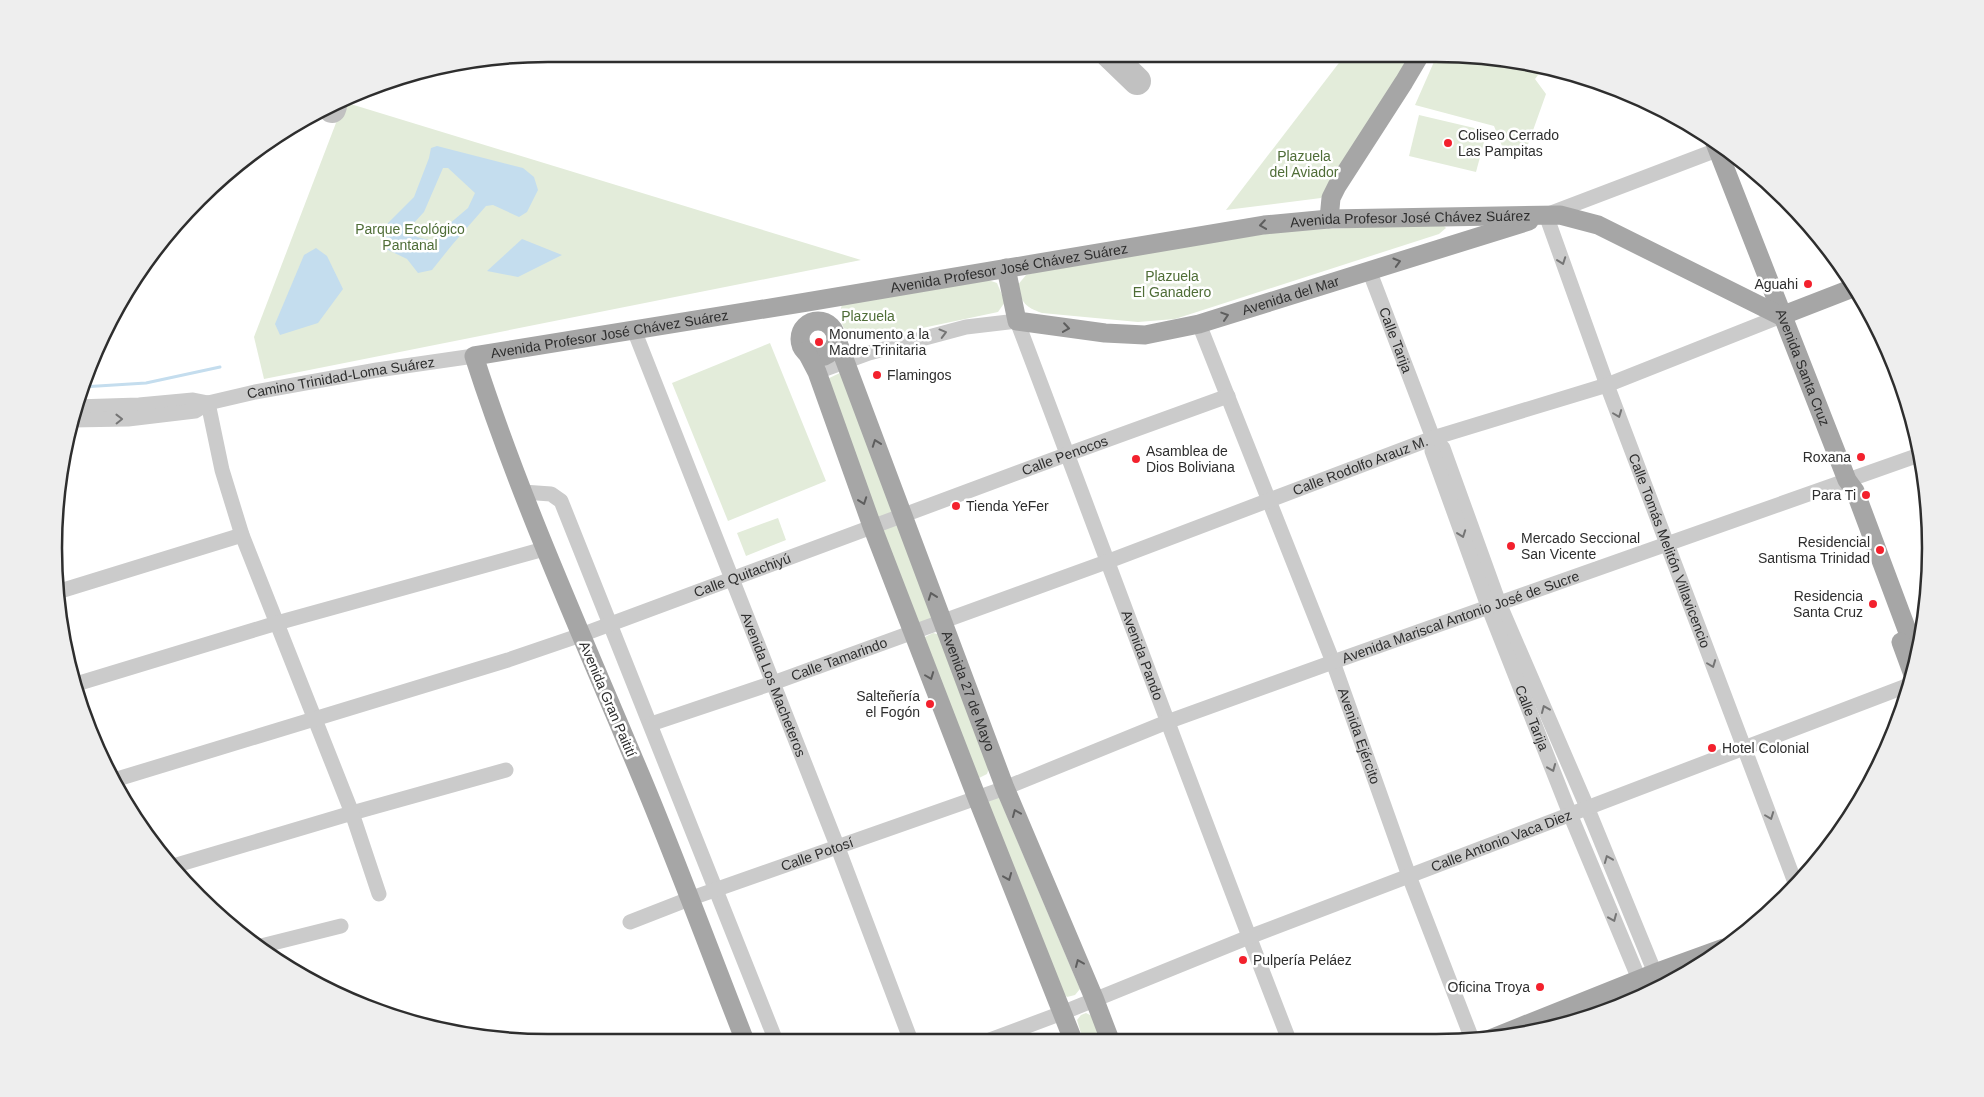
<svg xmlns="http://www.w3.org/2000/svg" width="1984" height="1097" font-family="Arial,sans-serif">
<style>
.green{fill:#e3ecda}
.water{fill:#c4ddee;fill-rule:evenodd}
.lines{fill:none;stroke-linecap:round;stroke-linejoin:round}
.stream{stroke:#c4ddee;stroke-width:3}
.taxiway{stroke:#c1c1c1;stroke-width:28}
.minor{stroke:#cbcbcb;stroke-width:15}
.major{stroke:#a6a6a6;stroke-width:19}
.oneway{stroke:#5e5e5e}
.oneway2{stroke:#757575}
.poi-dot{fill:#f3212d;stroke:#fff;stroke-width:2}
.labels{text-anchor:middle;stroke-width:5;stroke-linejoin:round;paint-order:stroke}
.poi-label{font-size:14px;fill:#2e2e2e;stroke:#fff;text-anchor:start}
.park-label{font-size:14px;fill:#4f6d37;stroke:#fff}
.street-label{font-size:14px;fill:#2e2e2e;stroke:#fff}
.rim{fill:none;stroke:#2e2e2e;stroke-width:2.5}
</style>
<rect width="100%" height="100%" fill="#fff"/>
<g class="green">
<path d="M1345,55H1409L1380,112L1321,198L1226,210Z"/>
<path d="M1437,55H1468L1544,67L1535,79L1546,94L1526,150L1504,151L1494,126L1415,105Z"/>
<path d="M344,102L861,260L264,379L254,337Z"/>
<path d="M1419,115L1487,131L1476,172L1409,156Z"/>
<path d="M1436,224H1442L1446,228L1439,234L1175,319L1138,322L1042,313C1025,307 1022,303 1017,286L1026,275L1048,269L1283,231Z"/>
<path d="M979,277L997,283L1005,302L998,312L861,341C844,335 837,321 842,304Z"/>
<path d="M770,343L826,481L728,521L672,383Z"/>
<path d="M846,370L898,514L874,520L821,382Z"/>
<path d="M778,518L786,540L746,556L737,533Z"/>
<path d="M902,521L935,618L915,626L877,530Z"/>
<path d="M933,633L941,635L990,765L987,774L979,778L922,643L925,637Z"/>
<path d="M998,795L1080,989L1075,995L1067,997L1060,990L988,804L990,799Z"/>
<path d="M1086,1013L1092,1016L1102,1040H1083L1077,1020L1081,1015Z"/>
</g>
<g class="water">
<path d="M437,146L523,168L534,177L538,190L527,212L519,217L493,205L486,206L452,245L432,270L418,273L407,259L384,248L382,229L414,197L429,158L431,148ZM443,168H448L475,193L468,208L442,230L433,241L417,237L411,226L424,212Z"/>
<path d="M522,239L562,255L518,277L487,271Z"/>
<path d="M316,248L327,256L343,289L318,323L280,335L275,324L304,255Z"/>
</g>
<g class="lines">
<path class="stream" d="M82,387L146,383L220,367"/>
<g class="taxiway">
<path d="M1109,54L1137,81"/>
<path d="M332,109L333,106"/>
</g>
<g class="minor">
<path id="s1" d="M1722,148L1546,215L1607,385L1796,885"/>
<path id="s2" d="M1369,270L1433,438L1443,448L1499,603L1587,807L1655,973L1658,986"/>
<path id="s3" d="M1199,324L1333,662L1409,876L1472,1039"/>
<path id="s4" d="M634,330L838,848L911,1041"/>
<path id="s5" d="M817,372L869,353L966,327L1017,321C1108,561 1196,801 1289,1040"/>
<path d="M208,403L222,470L242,535L352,813L506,770"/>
<path d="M75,407L139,405L193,400L208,403"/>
<path id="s6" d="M71,420L128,419L195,411L208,403L255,392L377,370L474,356"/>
<path id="s7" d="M1433,438L1432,451L1488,606L1570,814L1639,979L1643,993"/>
<path d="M523,492L551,494L561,501L776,1041"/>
<path d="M57,592L242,535"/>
<path d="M73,685L277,623L544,549"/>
<path id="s8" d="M651,724L773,683L1109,561L1433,438L1607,385L1781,316"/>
<path id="s9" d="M114,780L508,660L581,635L1068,454L1228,396"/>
<path d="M170,867L352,813L379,894"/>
<path id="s10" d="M630,922L689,899L1005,788L1167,722L1333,662L1919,455"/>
<path d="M257,947L341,926"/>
<path id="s11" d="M987,1041L1062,1013L1249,937L1909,685"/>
</g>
<g class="major">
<path id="s12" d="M1715,143L1847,480L1855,491L1916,654"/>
<path d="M1329,219L1331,198L1337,186L1404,82L1420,55"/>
<path id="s13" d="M1006,268L1017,321L1105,333L1145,335L1199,324L1529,221"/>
<circle cx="818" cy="339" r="18"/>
<path id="s14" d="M836,337L1005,788L1094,998L1110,1040"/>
<path d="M806,351L817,372L872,526L977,798L1073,1040"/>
<path d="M1901,642L1912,672"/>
<path d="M1566,1024L1632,998"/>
<path d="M1490,1039L1655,973L1724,948"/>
<path id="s15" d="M745,1041C710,952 677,862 640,774C582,635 520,499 474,356L807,302L1264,225L1329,219L1560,215L1598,225L1781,316L1853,288"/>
</g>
</g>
<defs><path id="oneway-chevron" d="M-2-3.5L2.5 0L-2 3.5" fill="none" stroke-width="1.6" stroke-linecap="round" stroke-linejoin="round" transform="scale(1.25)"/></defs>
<g class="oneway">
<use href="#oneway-chevron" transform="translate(1263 225) rotate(172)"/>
<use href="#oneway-chevron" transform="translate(1397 262) rotate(-16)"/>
<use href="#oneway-chevron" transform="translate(1225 316) rotate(-18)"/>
<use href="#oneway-chevron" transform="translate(1066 328) rotate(8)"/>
<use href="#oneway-chevron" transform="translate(876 443) rotate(-110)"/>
<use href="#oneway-chevron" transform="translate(863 501) rotate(70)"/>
<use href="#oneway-chevron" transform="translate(932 596) rotate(-110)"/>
<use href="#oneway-chevron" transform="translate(930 676) rotate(69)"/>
<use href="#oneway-chevron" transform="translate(1016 813) rotate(-113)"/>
<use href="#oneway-chevron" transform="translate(1008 877) rotate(68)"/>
<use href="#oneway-chevron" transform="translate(1079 963) rotate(-113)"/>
</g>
<g class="oneway2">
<use href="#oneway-chevron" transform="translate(1562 261) rotate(70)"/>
<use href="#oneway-chevron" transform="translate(943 333) rotate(-15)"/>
<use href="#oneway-chevron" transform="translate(1618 414) rotate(69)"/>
<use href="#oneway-chevron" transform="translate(119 419) rotate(-1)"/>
<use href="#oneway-chevron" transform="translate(1462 534) rotate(70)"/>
<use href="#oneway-chevron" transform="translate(1712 664) rotate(69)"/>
<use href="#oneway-chevron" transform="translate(1545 709) rotate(-113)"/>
<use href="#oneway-chevron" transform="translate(1552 768) rotate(68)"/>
<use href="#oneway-chevron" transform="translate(1770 816) rotate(69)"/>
<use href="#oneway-chevron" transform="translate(1608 859) rotate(-112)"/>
<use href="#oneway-chevron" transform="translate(1613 918) rotate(67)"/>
</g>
<g class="poi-dot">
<circle cx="1448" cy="143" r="5"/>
<circle cx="1808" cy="284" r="5"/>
<circle cx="819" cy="342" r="5"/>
<circle cx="877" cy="375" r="5"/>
<circle cx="1861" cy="457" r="5"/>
<circle cx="1136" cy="459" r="5"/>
<circle cx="1866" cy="495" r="5"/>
<circle cx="956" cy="506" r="5"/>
<circle cx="1511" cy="546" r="5"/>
<circle cx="1880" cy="550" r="5"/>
<circle cx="1873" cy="604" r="5"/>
<circle cx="930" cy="704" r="5"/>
<circle cx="1712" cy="748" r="5"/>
<circle cx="1243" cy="960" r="5"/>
<circle cx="1540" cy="987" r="5"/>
</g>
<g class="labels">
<g class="poi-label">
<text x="1458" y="140">Coliseo Cerrado<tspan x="1458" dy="16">Las Pampitas</tspan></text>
<text x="1798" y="289" text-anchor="end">Aguahi</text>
<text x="829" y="339">Monumento a la<tspan x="829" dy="16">Madre Trinitaria</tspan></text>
<text x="887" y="380">Flamingos</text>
<text x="1146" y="456">Asamblea de<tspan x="1146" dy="16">Dios Boliviana</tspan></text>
<text x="1851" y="462" text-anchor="end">Roxana</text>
<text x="1856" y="500" text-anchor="end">Para Ti</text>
<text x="966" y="511">Tienda YeFer</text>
<text x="1521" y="543">Mercado Seccional<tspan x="1521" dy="16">San Vicente</tspan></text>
<text x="1870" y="547" text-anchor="end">Residencial<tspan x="1870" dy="16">Santisma Trinidad</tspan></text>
<text x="1863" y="601" text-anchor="end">Residencia<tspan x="1863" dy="16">Santa Cruz</tspan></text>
<text x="920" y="701" text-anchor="end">Salteñería<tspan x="920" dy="16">el Fogón</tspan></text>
<text x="1722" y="753">Hotel Colonial</text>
<text x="1253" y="965">Pulpería Peláez</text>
<text x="1530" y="992" text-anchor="end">Oficina Troya</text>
</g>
<g class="park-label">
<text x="1304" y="161">Plazuela<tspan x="1304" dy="16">del Aviador</tspan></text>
<text x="410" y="234">Parque Ecológico<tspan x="410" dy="16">Pantanal</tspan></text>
<text x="1172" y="281">Plazuela<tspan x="1172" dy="16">El Ganadero</tspan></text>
<text x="868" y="321">Plazuela</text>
</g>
<g class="street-label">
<text dy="5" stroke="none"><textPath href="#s15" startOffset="1684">Avenida Profesor José Chávez Suárez</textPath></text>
<text dy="5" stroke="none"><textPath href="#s15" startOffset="1279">Avenida Profesor José Chávez Suárez</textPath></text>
<text dy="5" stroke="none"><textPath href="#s13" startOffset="334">Avenida del Mar</textPath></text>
<text dy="5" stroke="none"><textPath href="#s15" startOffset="874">Avenida Profesor José Chávez Suárez</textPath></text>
<text dy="5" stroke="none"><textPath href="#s2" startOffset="75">Calle Tarija</textPath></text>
<text dy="5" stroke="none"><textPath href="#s12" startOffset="241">Avenida Santa Cruz</textPath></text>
<text dy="5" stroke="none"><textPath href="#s6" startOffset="275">Camino Trinidad-Loma Suárez</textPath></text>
<text dy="5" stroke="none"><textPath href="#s9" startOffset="1005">Calle Penocos</textPath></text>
<text dy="5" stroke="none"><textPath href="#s8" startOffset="755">Calle Rodolfo Arauz M.</textPath></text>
<text dy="5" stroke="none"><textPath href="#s1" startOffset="546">Calle Tomás Melitón Villavicencio</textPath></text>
<text dy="5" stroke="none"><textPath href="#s9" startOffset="661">Calle Quitachiyú</textPath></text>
<text dy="5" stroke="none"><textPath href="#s10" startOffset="885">Avenida Mariscal Antonio José de Sucre</textPath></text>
<text dy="5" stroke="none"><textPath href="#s5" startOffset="564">Avenida Pando</textPath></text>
<text dy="5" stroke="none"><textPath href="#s8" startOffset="199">Calle Tamarindo</textPath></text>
<text dy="5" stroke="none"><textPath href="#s4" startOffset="381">Avenida Los Macheteros</textPath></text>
<text dy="5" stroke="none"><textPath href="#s14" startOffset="378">Avenida 27 de Mayo</textPath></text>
<text transform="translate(608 699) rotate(67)" y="5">Avenida Gran Paitití</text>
<text dy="5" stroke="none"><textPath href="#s7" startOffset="298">Calle Tarija</textPath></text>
<text dy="5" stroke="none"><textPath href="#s3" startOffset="442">Avenida Ejército</textPath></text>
<text dy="5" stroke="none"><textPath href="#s11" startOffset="552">Calle Antonio Vaca Diez</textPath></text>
<text dy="5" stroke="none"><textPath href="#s10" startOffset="199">Calle Potosí</textPath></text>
</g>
</g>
<path d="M0 0H1984V1097H0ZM548 62H1436A486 486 0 0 1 1922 548V548A486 486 0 0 1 1436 1034H548A486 486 0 0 1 62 548V548A486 486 0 0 1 548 62Z" fill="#eee" fill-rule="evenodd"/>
<path class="rim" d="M548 62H1436A486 486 0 0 1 1922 548V548A486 486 0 0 1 1436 1034H548A486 486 0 0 1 62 548V548A486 486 0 0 1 548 62Z"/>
</svg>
